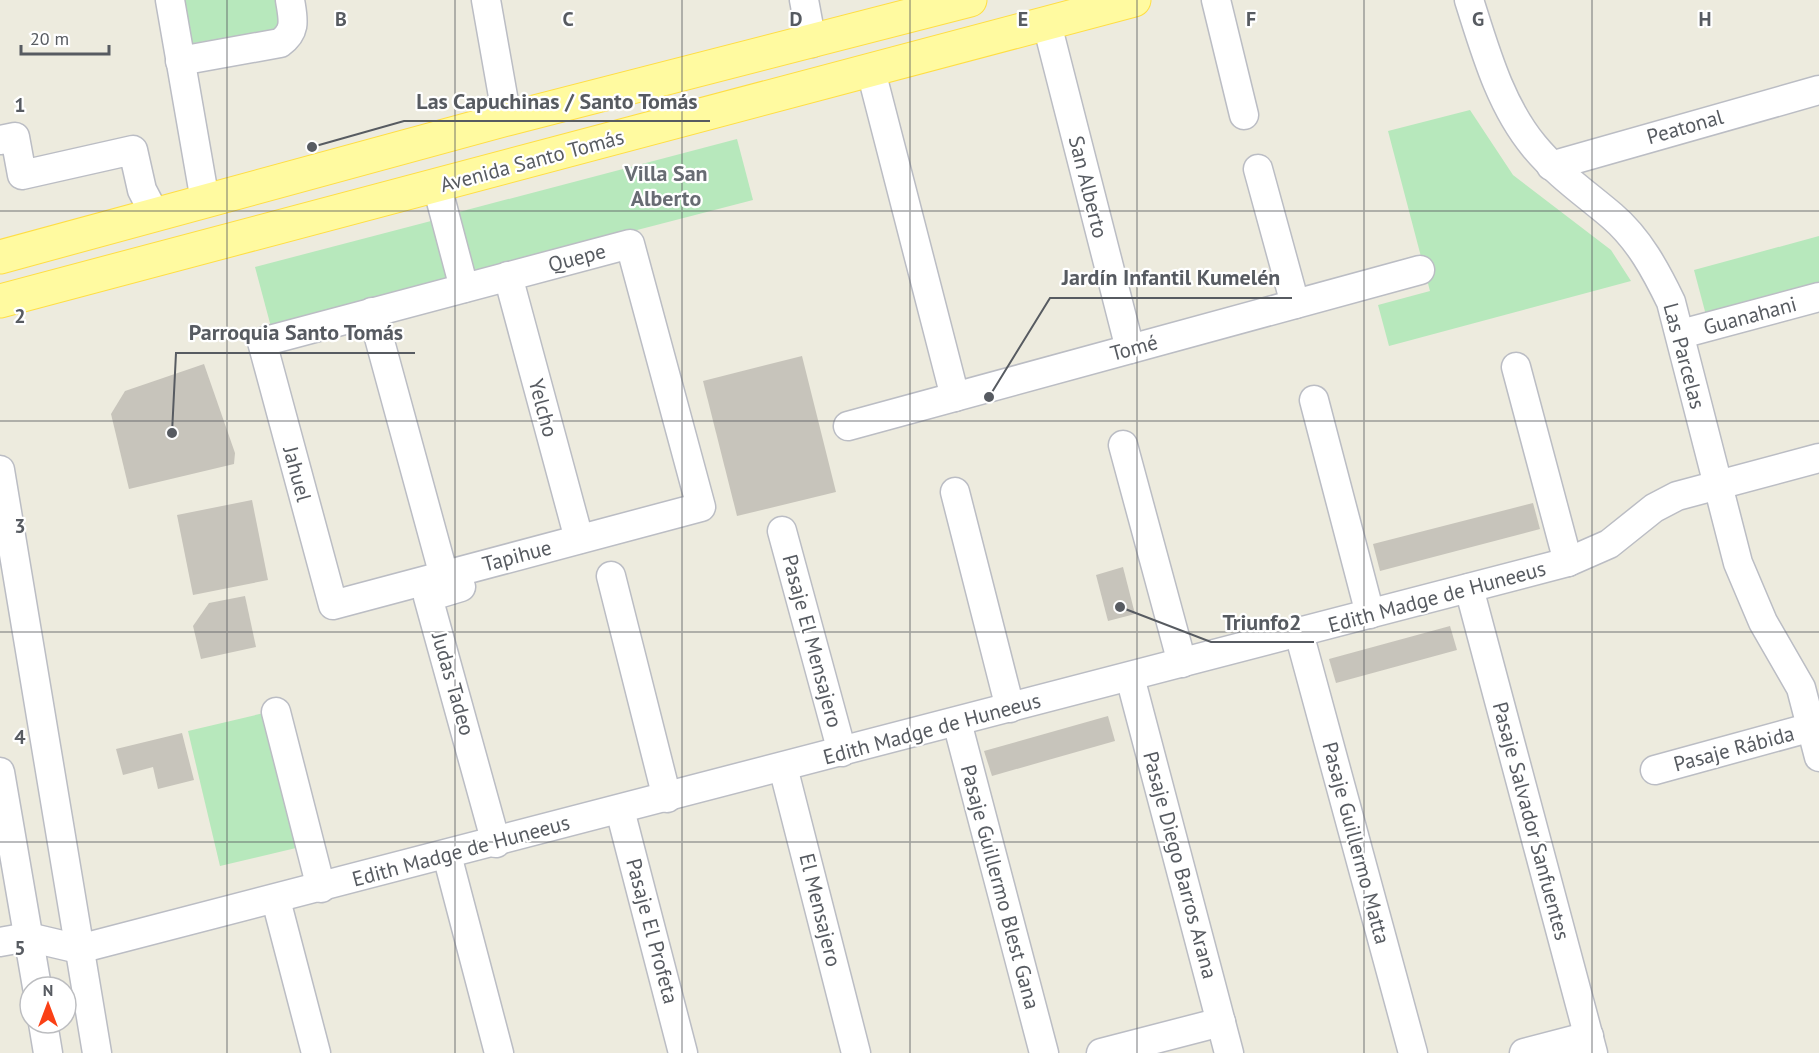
<svg xmlns="http://www.w3.org/2000/svg" width="1819" height="1053" font-family="'PT Sans',sans-serif">
<style>
.green{fill:#b7e8bc}
.building{fill:#c7c4bb}
.lines{fill:none;stroke-linecap:round;stroke-linejoin:round}
.minor-casing{stroke:#bbbdc4;stroke-width:31}
.major-casing{stroke:#ffde44;stroke-width:35}
.minor{stroke:#fff;stroke-width:28}
.major{stroke:#fffaa0;stroke-width:33}
.grid{fill:none;stroke:#575b61;stroke-width:1.5;stroke-opacity:0.55}
.labels{text-anchor:middle;stroke-width:4.5;stroke-linejoin:round;paint-order:stroke}
.street-label{font-size:21px;fill:#575b61;stroke:#fff}
.neighbourhood-label{font-size:22px;font-weight:bold;fill:#686c73;stroke:#fff}
.grid-label{font-size:20px;text-anchor:middle;font-weight:bold;fill:#575b61;stroke:#fff;stroke-width:4.5;stroke-linejoin:round;paint-order:stroke}
.leader{fill:none;stroke:#575b61;stroke-width:2}
.callout-dot{fill:#575b61;stroke:#fff;stroke-width:2}
.callout-label{font-size:22px;text-anchor:middle;font-weight:bold;fill:#575b61;stroke:#fff;stroke-width:4.5;stroke-linejoin:round;paint-order:stroke}
</style>
<rect width="100%" height="100%" fill="#edebde"/>
<g class="green">
<path d="M180,0H278L283,28L188,44Z"/>
<path d="M1470,110L1513,175L1611,250L1631,281L1389,346L1378,305L1430,291L1388,131Z"/>
<path d="M737,139L753,200L475,272L459,212Z"/>
<path d="M431,221L447,281L271,327L255,267Z"/>
<path d="M1819,236V289L1707,319L1694,270Z"/>
<path d="M264,713L296,848L220,866L188,731Z"/>
</g>
<g class="building">
<path d="M802,356L836,492L737,516L703,381Z"/>
<path d="M204,364L235,453L234,464L129,489L111,414L125,391Z"/>
<path d="M252,500L268,580L193,595L177,515Z"/>
<path d="M1533,503L1540,529L1380,571L1373,544Z"/>
<path d="M1123,567L1135,614L1108,621L1096,575Z"/>
<path d="M245,596L256,647L201,659L193,626L209,603Z"/>
<path d="M1450,626L1457,650L1336,683L1329,659Z"/>
<path d="M1108,716L1115,741L992,776L984,751Z"/>
<path d="M182,733L194,780L158,789L153,767L123,775L116,749Z"/>
</g>
<g class="lines">
<g class="minor-casing">
<g id="minor">
<path d="M170,0L205,201"/>
<path d="M486,0L507,119"/>
<path d="M804,0L812,43"/>
<path d="M1216,0L1244,115"/>
<path d="M1469,0C1485,50 1500,105 1534,146C1557,174 1585,193 1612,216C1639,239 1656,271 1671,302L1738,563L1763,622L1801,688L1819,757"/>
<path d="M1047,24L1130,349"/>
<path d="M180,61L280,43C297,31 293,19 290,0"/>
<path d="M871,71L955,397"/>
<path d="M0,140L15,137L22,175L133,150L142,190L155,215"/>
<path d="M1551,166L1819,90"/>
<path d="M1258,169L1295,304"/>
<path d="M437,186L464,288"/>
<path d="M630,244L701,507L333,605L262,342Z"/>
<path d="M508,276L579,539"/>
<path d="M372,312L444,576"/>
<path d="M1681,334L1819,297"/>
<path d="M1516,367L1568,562"/>
<path d="M1314,400L1370,614"/>
<path d="M848,426L1420,270"/>
<path d="M1123,445L1182,663"/>
<path d="M0,470L97,1053"/>
<path d="M955,492L1010,708"/>
<path d="M782,531L842,752"/>
<path d="M611,576L667,798"/>
<path d="M461,587L428,597L496,843"/>
<path d="M1469,588L1593,1053"/>
<path d="M1299,633L1413,1053"/>
<path d="M1130,677L1229,1053"/>
<path d="M276,712L321,888"/>
<path d="M957,722L1044,1053"/>
<path d="M783,767L856,1053"/>
<path d="M1655,770L1812,727"/>
<path d="M0,772L37,987"/>
<path d="M620,810L683,1053"/>
<path d="M447,855L499,1053"/>
<path d="M276,900L316,1053"/>
<path d="M0,942L28,937L79,949L1568,562L1609,544L1654,508L1677,496L1819,458"/>
<path d="M43,1023L48,1053"/>
<path d="M1101,1053L1221,1022"/>
<path d="M1524,1053L1589,1036"/>
</g>
</g>
<g class="major-casing">
<g id="major">
<path d="M0,257L507,119L970,0"/>
<path d="M0,301L1134,0"/>
</g>
</g>
<use href="#minor" class="minor"/>
<use href="#major" class="major"/>
</g>
<path class="grid" d="M227,0V1053M455,0V1053M682,0V1053M910,0V1053M1137,0V1053M1364,0V1053M1592,0V1053M0,211H1819M0,421H1819M0,632H1819M0,842H1819"/>
<g class="labels">
<g class="street-label">
<text transform="translate(1685 127) rotate(-16)" y="7">Peatonal</text>
<text transform="translate(532 161) rotate(-15)" y="7">Avenida Santo Tomás</text>
<text transform="translate(1088 187) rotate(76)" y="7">San Alberto</text>
<text transform="translate(577 258) rotate(-15)" y="7">Quepe</text>
<text transform="translate(1750 316) rotate(-15)" y="7">Guanahani</text>
<text transform="translate(1134 348) rotate(-15)" y="7">Tomé</text>
<text transform="translate(1684 356) rotate(75)" y="7">Las Parcelas</text>
<text transform="translate(543 408) rotate(75)" y="7">Yelcho</text>
<text transform="translate(297 474) rotate(75)" y="7">Jahuel</text>
<text transform="translate(517 556) rotate(-15)" y="7">Tapihue</text>
<text transform="translate(1437 597) rotate(-15)" y="7">Edith Madge de Huneeus</text>
<text transform="translate(812 641) rotate(75)" y="7">Pasaje El Mensajero</text>
<text transform="translate(453 684) rotate(74)" y="7">Judas Tadeo</text>
<text transform="translate(932 729) rotate(-15)" y="7">Edith Madge de Huneeus</text>
<text transform="translate(1734 749) rotate(-15)" y="7">Pasaje Rábida</text>
<text transform="translate(1531 821) rotate(75)" y="7">Pasaje Salvador Sanfuentes</text>
<text transform="translate(1356 843) rotate(75)" y="7">Pasaje Guillermo Matta</text>
<text transform="translate(461 851) rotate(-15)" y="7">Edith Madge de Huneeus</text>
<text transform="translate(1180 865) rotate(75)" y="7">Pasaje Diego Barros Arana</text>
<text transform="translate(1000 887) rotate(75)" y="7">Pasaje Guillermo Blest Gana</text>
<text transform="translate(820 910) rotate(76)" y="7">El Mensajero</text>
<text transform="translate(652 931) rotate(75)" y="7">Pasaje El Profeta</text>
</g>
<g class="neighbourhood-label">
<text x="666" y="181">Villa San<tspan x="666" dy="25">Alberto</tspan></text>
</g>
</g>
<g class="grid-label">
<text x="341" y="26">B</text>
<text x="568" y="26">C</text>
<text x="796" y="26">D</text>
<text x="1023" y="26">E</text>
<text x="1251" y="26">F</text>
<text x="1478" y="26">G</text>
<text x="1705" y="26">H</text>
<text x="20" y="112">1</text>
<text x="20" y="323">2</text>
<text x="20" y="533">3</text>
<text x="20" y="744">4</text>
<text x="20" y="955">5</text>
</g>
<path class="leader" d="M312 147L404 121H710M989 397L1050 298H1292M172 433L176 353H415M1120 607L1211 642H1314"/>
<g class="callout-dot">
<circle cx="312" cy="147" r="6"/>
<circle cx="989" cy="397" r="6"/>
<circle cx="172" cy="433" r="6"/>
<circle cx="1120" cy="607" r="6"/>
</g>
<g class="callout-label">
<text x="557" y="109">Las Capuchinas / Santo Tomás</text>
<text x="1171" y="285">Jardín Infantil Kumelén</text>
<text x="296" y="340">Parroquia Santo Tomás</text>
<text x="1262" y="630">Triunfo2</text>
</g>
<g transform="translate(48 1005)"><circle r="28" fill="#ffffff" stroke="#bcbdc0" stroke-width="1.5"/>
<path d="M0-4.5L10 22L0 15L-10 22Z" fill="#fa4016"/>
<text y="-9" font-size="16" font-weight="bold" text-anchor="middle" fill="#575b61">N</text>
</g>
<path d="M21 45v9h88v-9" fill="none" stroke="#575b61" stroke-width="3"/>
<text x="30" y="45" font-size="18" fill="#575b61" stroke="#ffffff" stroke-width="4.5" paint-order="stroke">20 m</text>
</svg>
